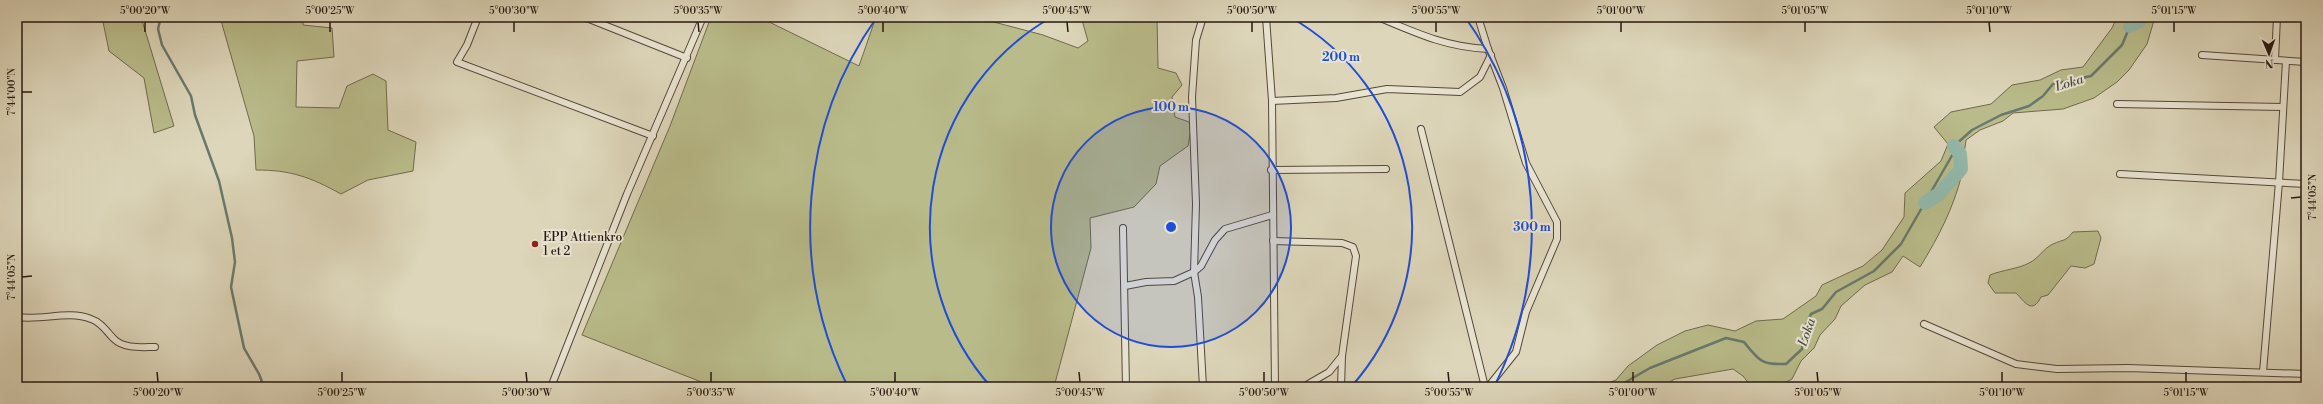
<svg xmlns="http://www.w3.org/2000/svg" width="2323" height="404" font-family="'Libre Bodoni',serif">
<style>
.green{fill:#b9bb8a;stroke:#706a4d}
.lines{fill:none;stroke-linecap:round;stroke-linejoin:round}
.stream{stroke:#68796e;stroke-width:2.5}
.river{stroke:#93b9ac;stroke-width:14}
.street-casing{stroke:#54483a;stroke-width:8}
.street{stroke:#e9e4d2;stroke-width:6}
.ticks{fill:none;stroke:#271810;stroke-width:1.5}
.ring{fill:none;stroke:#1d4ed8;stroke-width:2}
.poi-dot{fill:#8f2418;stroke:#e9e4d2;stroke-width:1.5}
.labels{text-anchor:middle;stroke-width:4;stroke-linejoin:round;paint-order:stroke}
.poi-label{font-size:12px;fill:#271810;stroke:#e9e4d2;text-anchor:start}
.water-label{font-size:13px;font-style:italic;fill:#47483f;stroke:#e9e4d2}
.centre{fill:#1d4ed8;stroke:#e9e4d2;stroke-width:2}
.ring-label{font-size:12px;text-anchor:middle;font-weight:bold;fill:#1d4ed8;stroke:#e9e4d2;stroke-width:4;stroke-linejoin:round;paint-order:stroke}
.neatline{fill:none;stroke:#271810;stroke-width:1.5}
.ticks-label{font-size:10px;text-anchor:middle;fill:#271810}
</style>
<rect width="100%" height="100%" fill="#ddd6ba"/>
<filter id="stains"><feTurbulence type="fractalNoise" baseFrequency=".005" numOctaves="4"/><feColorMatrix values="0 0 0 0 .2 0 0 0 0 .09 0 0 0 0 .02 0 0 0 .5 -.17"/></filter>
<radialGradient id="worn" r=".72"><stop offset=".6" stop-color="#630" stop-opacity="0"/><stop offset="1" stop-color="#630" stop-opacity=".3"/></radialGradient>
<g class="green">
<path d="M102,17H141L174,126L154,133L144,78L109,51Z"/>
<path d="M220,17H303V25L332,28L334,57L297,61L296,107L339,108L347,86L373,74L386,81L388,130L416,142L413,171L368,180L341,194C310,177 291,170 256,170L254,136Z"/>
<path d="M711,17H759L859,66L876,17H975L1043,35L1078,48L1088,41L1082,20L1084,17H1157L1158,68L1176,73L1182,85L1172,97L1175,117L1192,123L1188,146L1160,166L1156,184L1134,207L1090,218L1091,248L1054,387H714L582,335L670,126Z"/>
<path d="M2117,17H2155L2147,44L2129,70L2117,82L2094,98L2063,109L2013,113L2003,121L1980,130L1966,140C1964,151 1964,163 1962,174C1953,209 1939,236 1920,267L1903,256L1892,272L1865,285L1841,306L1835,319L1820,335L1814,348L1801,361L1792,379L1776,387L1750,385L1743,376L1733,369L1675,379L1660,387H1598L1616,380L1628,366L1657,345L1685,331L1708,325L1735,331L1756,321L1783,319L1816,296L1822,285L1863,266L1882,250L1904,217L1905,193L1941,161L1948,144L1934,127L1951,112L1991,104L2012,85L2040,80L2061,70L2083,67L2112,28Z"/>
<path d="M2098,231L2101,238L2094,264L2085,268L2071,266L2048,295L2041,297C2032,315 2025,302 2016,293H1995L1988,283L1990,275C2002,270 2018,269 2029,263C2038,259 2044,248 2053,244C2064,239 2065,242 2073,232Z"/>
</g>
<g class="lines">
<g class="stream">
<path d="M161,17L158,29L162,45L191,96L195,115L219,181L232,238L235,262L231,287L244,348L259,374L264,387"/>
<path d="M1617,387L1650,368L1726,338L1744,342C1759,361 1762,365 1786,364L1802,349L1804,330L1811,314L1822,309L1836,292L1874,271L1901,244L1954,152V146L1972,130L2001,115L2029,106L2043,96L2053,84L2091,76L2122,45L2130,26"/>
</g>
<g class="river">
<path d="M2130,26L2139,21L2140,17"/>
<path d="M1925,203L1939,194L1961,169L1960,154L1954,146"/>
</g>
<g class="street-casing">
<g id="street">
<path d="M478,17L467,45L457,62L653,136"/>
<path d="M584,17L687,58"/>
<path d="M1266,17L1272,101L1275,387"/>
<path d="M1378,17C1416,33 1446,47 1488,49"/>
<path d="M1478,17L1488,49L1503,88L1526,163L1557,222V239L1526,312L1516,352L1488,387"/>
<path d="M2202,55L2306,62"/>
<path d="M2275,60L2277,17"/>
<path d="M1272,101L1336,98L1387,89L1460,92L1480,77L1491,55"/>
<path d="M2117,104L2283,107"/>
<path d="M1421,129L1485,387"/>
<path d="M1271,170L1386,169"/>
<path d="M2120,174L2306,184"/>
<path d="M1123,228L1126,387"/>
<path d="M1273,241L1342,243L1353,247L1356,256L1342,356L1341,387"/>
<path d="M1125,286L1146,282L1174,281L1194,272L1201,266L1215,240L1225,229L1272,215"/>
<path d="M17,317C41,321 68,310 91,319C101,322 107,332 114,339C124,349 142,347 155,347"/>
<path d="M1924,324L2016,364L2057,369L2128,368L2306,374"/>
<path d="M2263,372L2279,182L2286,61"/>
<path d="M551,387L627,194L703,17"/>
<path d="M1203,387L1198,297L1194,272L1196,204L1192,97L1196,40L1203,17"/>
<path d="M1303,387L1329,372L1342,356"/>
</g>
</g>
<use href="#street" class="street"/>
</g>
<path class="ticks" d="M145,22V32M330,22V32M514,22V32M698,22L699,32M883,22V32M1067,22L1068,32M1252,22V32M1436,22V32M1621,22V32M1805,22V32M1989,22L1990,32M2174,22V32M22,92H32M2291,198L2301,197M22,277L32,276M157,372L158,382M342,372V382M526,372L527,382M711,372V382M895,372V382M1079,372L1080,382M1264,372V382M1448,372L1449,382M1633,372V382M1817,372L1818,382M2002,372V382M2186,372V382"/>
<circle cx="1171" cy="227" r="120" fill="#1d4ed8" fill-opacity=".12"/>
<g class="ring">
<circle cx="1171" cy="227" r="120"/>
<path d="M991 387A241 241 0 0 1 1052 17M1290 17A241 241 0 0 1 1351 387"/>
<path d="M847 385A361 361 0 0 1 877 17M1465 17A361 361 0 0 1 1495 385"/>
</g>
<circle class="poi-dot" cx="535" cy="244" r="4"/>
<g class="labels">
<g class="poi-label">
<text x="543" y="241">EPP Attienkro<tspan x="543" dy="14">1 et 2</tspan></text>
</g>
<g class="water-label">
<text transform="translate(2069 82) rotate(-17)" y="5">Loka</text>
<text transform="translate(1806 332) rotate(-71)" y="5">Loka</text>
</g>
</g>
<circle cx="1171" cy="227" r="6" class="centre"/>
<g class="ring-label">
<text x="1341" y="61">200 m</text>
<text x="1171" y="111">100 m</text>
<text x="1532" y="231">300 m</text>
</g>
<rect width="2323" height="404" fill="none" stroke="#ddd6ba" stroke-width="44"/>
<g transform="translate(2269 54) rotate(178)" stroke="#e9e4d2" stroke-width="3" paint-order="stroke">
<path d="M0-3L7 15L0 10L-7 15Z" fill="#271810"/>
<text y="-6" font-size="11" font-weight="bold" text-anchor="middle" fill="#271810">N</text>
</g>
<rect x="22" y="22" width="2279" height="360" class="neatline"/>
<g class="ticks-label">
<text x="145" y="14">5°00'20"W</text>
<text x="330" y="14">5°00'25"W</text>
<text x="514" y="14">5°00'30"W</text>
<text x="698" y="14">5°00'35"W</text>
<text x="883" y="14">5°00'40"W</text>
<text x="1067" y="14">5°00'45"W</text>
<text x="1252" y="14">5°00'50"W</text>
<text x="1436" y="14">5°00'55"W</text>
<text x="1621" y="14">5°01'00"W</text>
<text x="1805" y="14">5°01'05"W</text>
<text x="1989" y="14">5°01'10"W</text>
<text x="2174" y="14">5°01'15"W</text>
<text transform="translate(11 92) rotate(-90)" y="4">7°44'00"N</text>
<text transform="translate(2312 197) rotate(-90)" y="4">7°44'05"N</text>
<text transform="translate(11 277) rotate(-90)" y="4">7°44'05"N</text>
<text x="158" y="396">5°00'20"W</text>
<text x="342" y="396">5°00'25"W</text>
<text x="527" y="396">5°00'30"W</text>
<text x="711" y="396">5°00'35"W</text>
<text x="895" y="396">5°00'40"W</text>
<text x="1080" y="396">5°00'45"W</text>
<text x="1264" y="396">5°00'50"W</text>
<text x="1449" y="396">5°00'55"W</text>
<text x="1633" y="396">5°01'00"W</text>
<text x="1818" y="396">5°01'05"W</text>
<text x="2002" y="396">5°01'10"W</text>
<text x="2186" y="396">5°01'15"W</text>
</g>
<rect width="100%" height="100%" filter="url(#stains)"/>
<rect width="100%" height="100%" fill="url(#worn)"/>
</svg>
